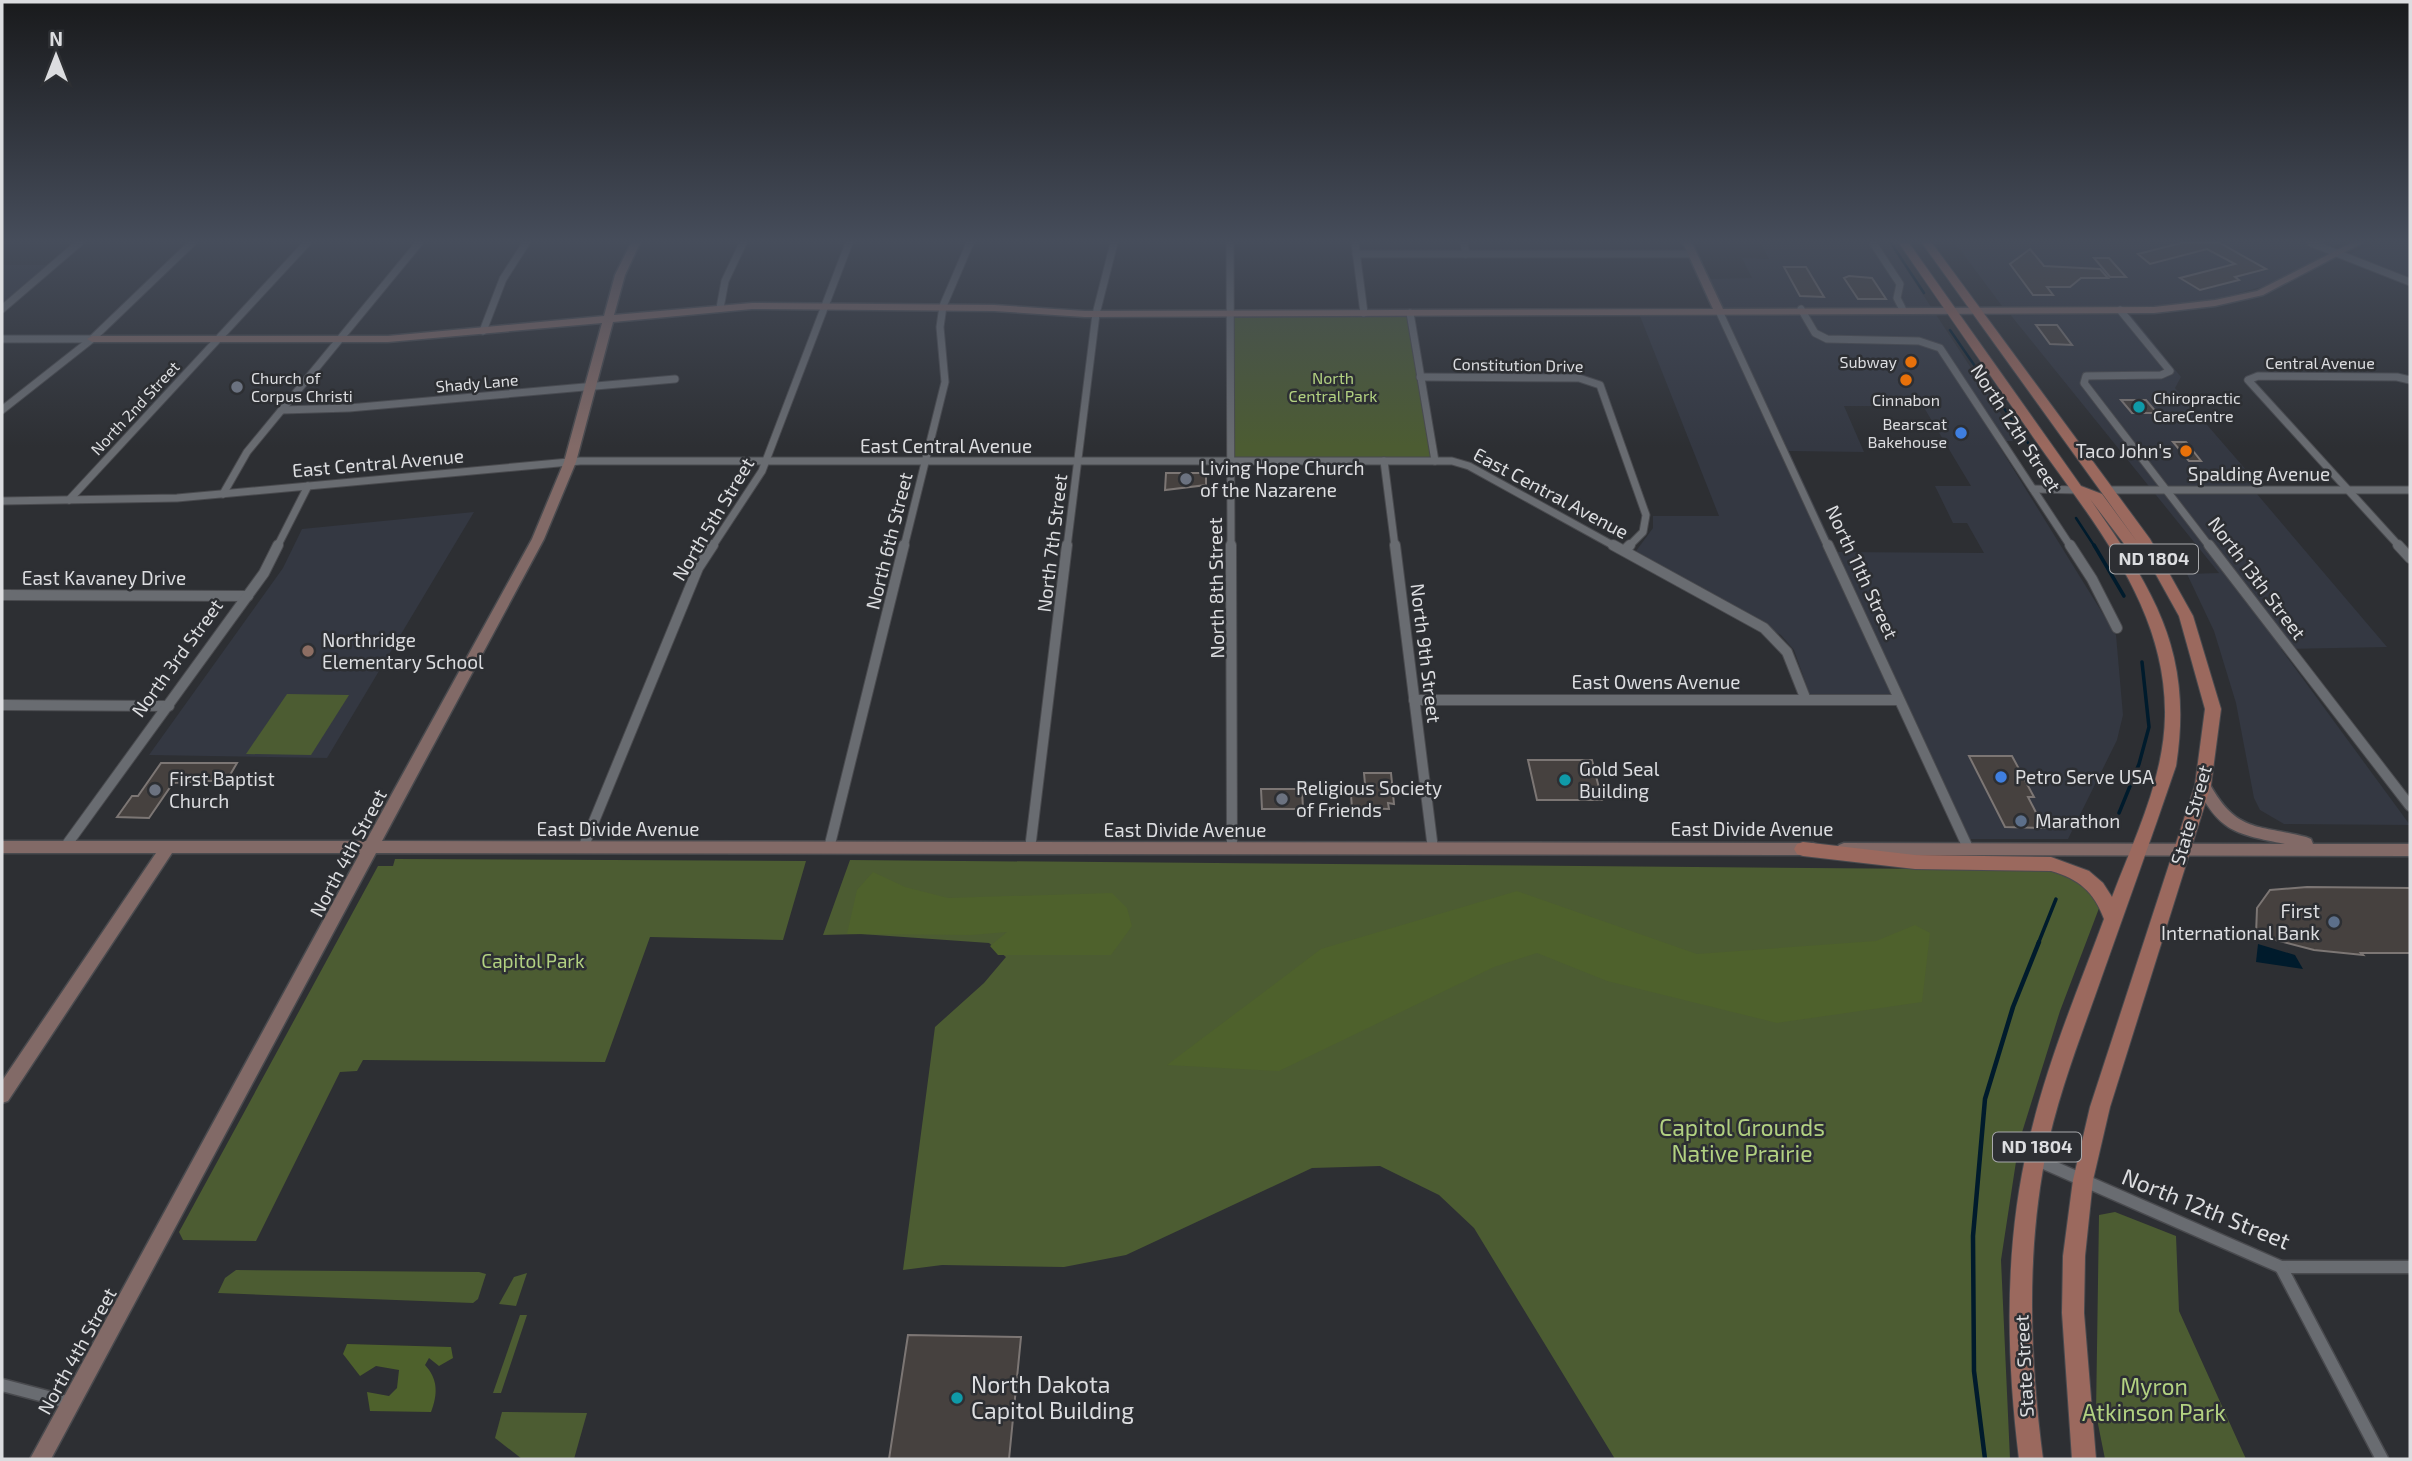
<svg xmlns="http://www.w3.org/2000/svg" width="2412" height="1461" font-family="'Exo 2',sans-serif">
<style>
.built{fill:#343842;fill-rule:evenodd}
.green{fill:#4c5c32}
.forest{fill:#4e612c}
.water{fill:#001b2c}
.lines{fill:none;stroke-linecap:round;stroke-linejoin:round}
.stream-far2{stroke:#001b2c;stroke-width:2.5}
.stream-far1{stroke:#001b2c;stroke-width:3.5}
.stream{stroke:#001b2c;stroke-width:4.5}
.building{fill:#46413f;stroke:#7c7674;stroke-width:2}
.street-far2-casing{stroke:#494a4e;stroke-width:9}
.street-far1-casing{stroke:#494a4e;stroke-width:12}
.street-casing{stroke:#494a4e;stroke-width:15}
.secondary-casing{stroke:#494a4e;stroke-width:3}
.primary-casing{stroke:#494a4e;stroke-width:2}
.street-far2{stroke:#696c71;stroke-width:7}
.street-far1{stroke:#696c71;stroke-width:10}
.street{stroke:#696c71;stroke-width:12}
.secondary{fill:#826a67;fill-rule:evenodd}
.primary{fill:#9b695e;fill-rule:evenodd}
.food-dot{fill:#e8710a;stroke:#2d2f33;stroke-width:2.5}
.worship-dot{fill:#6b7280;stroke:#2d2f33;stroke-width:2.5}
.culture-dot{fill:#0f9aa8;stroke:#2d2f33;stroke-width:2.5}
.shop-dot{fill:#3f7fe0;stroke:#2d2f33;stroke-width:2.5}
.education-dot{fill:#8d6e63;stroke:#2d2f33;stroke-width:2.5}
.service-dot{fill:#5c6f8a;stroke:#2d2f33;stroke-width:2.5}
.labels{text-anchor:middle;stroke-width:5;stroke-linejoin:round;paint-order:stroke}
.far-poi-label{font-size:16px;fill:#dcdde0;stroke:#2d2f33;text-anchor:end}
.far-street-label{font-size:16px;fill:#dcdde0;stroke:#2d2f33}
.far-park-label{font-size:16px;fill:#b2d181;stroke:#2d2f33}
.shield{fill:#2d2f33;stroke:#a8a9ac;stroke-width:2}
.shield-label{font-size:18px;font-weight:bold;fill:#dcdde0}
.street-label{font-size:19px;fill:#dcdde0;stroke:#2d2f33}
.poi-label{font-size:19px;fill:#dcdde0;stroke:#2d2f33;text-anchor:start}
.park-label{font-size:19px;fill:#b2d181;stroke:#2d2f33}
.near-park-label{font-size:23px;fill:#b2d181;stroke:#2d2f33}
.near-street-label{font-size:23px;fill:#dcdde0;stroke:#2d2f33}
.near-poi-label{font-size:23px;fill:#dcdde0;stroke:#2d2f33;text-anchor:start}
</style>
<rect width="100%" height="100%" fill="#2d2f33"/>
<g class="built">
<path d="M1761,243H1889L2019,441H1996L2116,635L2123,715L2117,740L2068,839H1970L1903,696L1810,695L1794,650L1781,635L1636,551L1653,528V516H1719L1638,311L1721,308L1709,279L1752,278L1742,258L1769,259ZM1844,406H1923L1971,486H1935L1953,523H1967L1984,553L1836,552L1789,451L1864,452Z"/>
<path d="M1955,243H2340L2325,250L2332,253L2280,282L2205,302L2157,306H2002Z"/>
<path d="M2378,243H2410V280L2349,254Z"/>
<path d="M2,265H47L2,304Z"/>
<path d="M2009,313L2131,315L2181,377L2175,388L2267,494H2257L2387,647L2281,649L2410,825L2284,824L2260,810L2254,798L2236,703L2214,631L2187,574L2219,573Z"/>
<path d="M474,512L327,758L149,755L283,568L302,529Z"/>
</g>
<g class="green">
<path d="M1410,313L1435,461H1230V314Z"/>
<path d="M287,694L349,695L311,755L246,754Z"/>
<path d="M395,859L806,861L783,940L650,937L605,1062L363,1060L357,1071L340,1072L256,1241L183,1240L179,1232L378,866H393Z"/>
<path d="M850,860L2061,870L2093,885L2101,903L2060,1011L2019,1142L2001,1260L2010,1459H1615L1474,1228L1439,1195L1380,1166L1312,1168L1126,1255L1064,1267L942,1265L903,1270L935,1027L984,983L1006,957L989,943L861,934L823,935Z"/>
<path d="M2115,1212L2176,1236L2179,1311L2246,1459H2105L2096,1414L2099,1215Z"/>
<path d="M236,1270L479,1272L486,1274L478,1299L473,1303L218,1293L225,1278Z"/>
<path d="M527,1273L516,1306L499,1304L514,1277Z"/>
<path d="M520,1315H527L501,1393H493Z"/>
<path d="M502,1412L587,1413L574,1459H522L495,1438Z"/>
</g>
<g class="forest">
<path d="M873,872L905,887L948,898L1112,893L1127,908L1132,926L1111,955H998L990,946L1007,932L972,935L847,934L857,890Z"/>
<path d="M1517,891L1697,954L1876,941L1915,925L1930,933L1922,1002L1777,1023L1607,981L1537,953L1494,967L1279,1071L1167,1065L1321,949Z"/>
<path d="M347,1344L451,1347L453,1358L439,1366L429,1358L425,1365C438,1379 438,1394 431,1412L370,1411L367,1392L389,1396L397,1388L399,1370L376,1366L360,1376L343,1354Z"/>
</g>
<path class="water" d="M2258,944L2295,955L2303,969L2256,962Z"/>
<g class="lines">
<g class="stream-far2">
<path d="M1891,243L1924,293"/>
<path d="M1950,330L2042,463"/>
<path d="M2076,518L2095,547"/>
</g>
<g class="stream-far1">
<path d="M2094,545L2124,596"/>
<path d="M2119,813L2139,764L2149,727L2142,662"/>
<path d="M2038,944L2056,899"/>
</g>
<path class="stream" d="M1985,1459L1974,1371L1973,1236L1985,1099L2013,1007L2039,942"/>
</g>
<g class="building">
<path d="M2181,243H2220L2266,269L2235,277L2239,280L2200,290L2180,278L2235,264L2207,249L2150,264L2138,254Z"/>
<path d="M2030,249L2044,266L2100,269L2108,278H2081L2070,287H2047L2053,295H2033L2010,264Z"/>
<path d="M2094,258H2109L2126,277H2110Z"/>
<path d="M1784,267H1806L1824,297L1800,296Z"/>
<path d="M1849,276L1872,278L1886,299H1858L1844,278Z"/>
<path d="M2036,325H2057L2072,345L2050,344Z"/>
<path d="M2121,400H2146L2157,413H2132Z"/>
<path d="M2173,442H2186L2201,461H2189Z"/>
<path d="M1166,473H1206V485L1165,490Z"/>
<path d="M1969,756H2012L2034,797H2028L2044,828L2005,827Z"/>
<path d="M1528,760H1592L1602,800H1537Z"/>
<path d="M161,763H237L227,780L173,783L149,818L117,817L132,796H138Z"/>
<path d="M1364,773H1391L1394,804L1388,803L1389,809L1352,808L1351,795H1366Z"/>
<path d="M1261,789H1302L1303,809H1262Z"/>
<path d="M2307,887L2410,888V953H2361L2363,955L2314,950L2256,935L2257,908L2270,890Z"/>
<path d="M908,1335L1021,1337L1009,1459H889Z"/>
</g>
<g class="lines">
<g class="street-far2-casing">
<g id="street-far2">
<path d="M1230,243L1231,547"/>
<path d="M1355,243L1364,313"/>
<path d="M1464,243L1466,254"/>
<path d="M1873,243L1900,284L1897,298L1903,310"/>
<path d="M2311,243L2410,282"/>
<path d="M1356,254H1693"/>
<path d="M720,308L725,281L743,243"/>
<path d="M2,309L79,243"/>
<path d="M1801,309L1815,333L1827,339L1919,341L1940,348L2071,547"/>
<path d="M2120,310L2170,371L2161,375L2086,376L2084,383L2210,547"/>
<path d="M1719,311L1828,547"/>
<path d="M1410,313L1435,461"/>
<path d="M483,331L503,279L526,243"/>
<path d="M2,339H91"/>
<path d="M1420,377L1579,378L1600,385L1646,515L1643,532L1628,547"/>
<path d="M2,410L92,339L192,243"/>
<path d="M282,410L349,408L675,379"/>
<path d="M1384,461L1395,547"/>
<path d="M2033,489L2079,490"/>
<path d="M2107,490H2410"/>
<path d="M223,494L247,452L419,243"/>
<path d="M69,500L307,243"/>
<path d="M2,501L177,498L580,461H1452L1469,466L1616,547"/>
<path d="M277,547L308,486"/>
<path d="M712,547L762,471L849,243"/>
<path d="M904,547L945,382L940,327L943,306L970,243"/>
<path d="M1067,547L1096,314L1114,243"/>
<path d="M2400,547L2248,380L2258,376L2397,377L2410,380"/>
</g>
</g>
<g class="street-far1-casing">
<g id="street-far1">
<path d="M1231,545L1232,849"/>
<path d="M1395,545L1433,849"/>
<path d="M1613,545L1764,628L1787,652L1806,700"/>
<path d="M1828,545L1969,850"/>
<path d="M2070,545L2092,579L2117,628"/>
<path d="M2209,545L2410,806"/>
<path d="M2398,545L2410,558"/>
<path d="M1625,550L1630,545"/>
<path d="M2,595L248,596"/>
<path d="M1414,700H1899"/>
<path d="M2,705L169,706"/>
<path d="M65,847L264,573L278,545"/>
<path d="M583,848L698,568L713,545"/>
<path d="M829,848L904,545"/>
<path d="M1030,849L1067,545"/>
</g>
</g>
<g class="street-casing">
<g id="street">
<path d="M2035,1159L2281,1267H2410"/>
<path d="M2281,1267L2382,1459"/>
<path d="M2,1385L71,1403"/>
</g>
</g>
<g class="secondary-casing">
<g id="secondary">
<path d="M631,243H640L625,275L614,315L752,303L994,305L1085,311L1713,309L1683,243H1692L1723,309L2154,307L2215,300L2257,291L2351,243H2362L2263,295L2215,306L2154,313L1085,317L994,311L752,309L613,322L576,462L544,539L382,841L1813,843L1818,845L1821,849L1818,853L1813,855L376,853L51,1459H30L360,853H172L8,1101L2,1103V1081L156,853H2V841H366L532,539L564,462L602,323L388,342H92L87,339L92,336H388L604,316L615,275Z"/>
<path d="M2203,779L2208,781C2236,833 2255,824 2306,837L2311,839L2313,844H2410V856L1844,855L1839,853L1836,849L1839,845L1844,843L2285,844C2236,834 2219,832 2196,785L2198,781Z"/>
</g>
</g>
<g class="primary-casing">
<path id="primary" d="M1899,243H1909L2081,486L2102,494L2138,543L1922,243H1932L2150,539L2193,616L2221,709L2211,785L2110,1107L2093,1180L2085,1256L2084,1313L2096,1459H2072L2062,1313L2063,1256L2073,1180L2090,1107L2195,785L2205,709L2179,616L2149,562L2128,549L2090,499C2153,589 2194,651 2176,766C2150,843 2122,919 2095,996C2076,1049 2056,1102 2045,1158C2026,1258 2030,1359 2043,1459H2019C2006,1354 2004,1245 2029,1141C2046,1065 2077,992 2104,919C2094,892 2079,879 2051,871L1915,869L1803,856L1797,854L1794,849L1797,844L1803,842L1915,855L2051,857L2089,871L2103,883L2112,897C2134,839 2164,779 2165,716C2167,606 2091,520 2031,434C1987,371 1943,307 1899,243Z"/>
</g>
<use href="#street-far2" class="street-far2"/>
<use href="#street-far1" class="street-far1"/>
<use href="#street" class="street"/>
<use href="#secondary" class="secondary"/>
<use href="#primary" class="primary"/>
</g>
<linearGradient id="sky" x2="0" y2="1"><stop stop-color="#191a1c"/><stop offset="0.54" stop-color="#464d5b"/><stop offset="1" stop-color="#464d5b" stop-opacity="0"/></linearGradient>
<rect width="2412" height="447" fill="url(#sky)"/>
<g class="food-dot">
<circle cx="1911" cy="362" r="7"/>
<circle cx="1906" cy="380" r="7"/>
<circle cx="2186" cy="451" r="7"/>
</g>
<g class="worship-dot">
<circle cx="237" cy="387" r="7"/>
<circle cx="1186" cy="479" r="7"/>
<circle cx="155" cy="790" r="7"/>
<circle cx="1282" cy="799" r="7"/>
</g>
<g class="culture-dot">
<circle cx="2139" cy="407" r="7"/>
<circle cx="1565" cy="780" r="7"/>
<circle cx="957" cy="1398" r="7"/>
</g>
<g class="shop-dot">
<circle cx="1961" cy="433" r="7"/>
<circle cx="2001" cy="777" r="7"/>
</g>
<circle class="education-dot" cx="308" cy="651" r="7"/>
<g class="service-dot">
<circle cx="2021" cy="821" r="7"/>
<circle cx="2334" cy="922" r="7"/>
</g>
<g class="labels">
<g class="far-poi-label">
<text x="1897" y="368">Subway</text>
<text x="251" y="384" text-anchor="start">Church of<tspan x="251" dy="18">Corpus Christi</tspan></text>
<text x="2153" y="404" text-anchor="start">Chiropractic<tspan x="2153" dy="18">CareCentre</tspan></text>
<text x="1906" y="406" text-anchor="middle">Cinnabon</text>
<text x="1947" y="430">Bearscat<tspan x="1947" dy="18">Bakehouse</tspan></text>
</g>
<g class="far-street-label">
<text x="2320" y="369">Central Avenue</text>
<text transform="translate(1518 365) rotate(1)" y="6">Constitution Drive</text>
<text transform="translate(477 383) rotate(-5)" y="6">Shady Lane</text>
<text transform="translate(135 408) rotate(-47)" y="6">North 2nd Street</text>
</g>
<g class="far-park-label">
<text x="1333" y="384">North<tspan x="1333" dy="18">Central Park</tspan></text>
</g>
<g class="shield">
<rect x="2110" y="544.5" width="88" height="29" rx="5"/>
<rect x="1993" y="1132.5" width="88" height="29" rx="5"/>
</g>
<g class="shield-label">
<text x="2154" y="565">ND 1804</text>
<text x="2037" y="1153">ND 1804</text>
</g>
<g class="street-label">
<text transform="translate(2016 428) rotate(57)" y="7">North 12th Street</text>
<text x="946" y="453">East Central Avenue</text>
<text transform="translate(378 463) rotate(-5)" y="7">East Central Avenue</text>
<text x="2259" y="481">Spalding Avenue</text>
<text transform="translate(1551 493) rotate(28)" y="7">East Central Avenue</text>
<text transform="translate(713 519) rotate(-59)" y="7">North 5th Street</text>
<text transform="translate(889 541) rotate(-76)" y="7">North 6th Street</text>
<text transform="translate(1052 543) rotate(-83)" y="7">North 7th Street</text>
<text transform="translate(1862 572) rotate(65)" y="7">North 11th Street</text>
<text x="104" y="585">East Kavaney Drive</text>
<text transform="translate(2257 578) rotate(53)" y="7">North 13th Street</text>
<text transform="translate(1216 588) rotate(-91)" y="7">North 8th Street</text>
<text transform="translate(1426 653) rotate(83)" y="7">North 9th Street</text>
<text transform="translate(177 658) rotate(-54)" y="7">North 3rd Street</text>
<text x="1656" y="689">East Owens Avenue</text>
<text transform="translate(2191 815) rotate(-74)" y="7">State Street</text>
<text x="618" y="836">East Divide Avenue</text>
<text x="1752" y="836">East Divide Avenue</text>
<text x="1185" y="837">East Divide Avenue</text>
<text transform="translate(348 853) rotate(-62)" y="7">North 4th Street</text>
<text transform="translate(77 1351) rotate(-61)" y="7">North 4th Street</text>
<text transform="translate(2024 1366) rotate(-93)" y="7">State Street</text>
</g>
<g class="poi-label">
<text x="2172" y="458" text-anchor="end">Taco John's</text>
<text x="1200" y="475">Living Hope Church<tspan x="1200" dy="22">of the Nazarene</tspan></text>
<text x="322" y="647">Northridge<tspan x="322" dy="22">Elementary School</tspan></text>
<text x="1579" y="776">Gold Seal<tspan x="1579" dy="22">Building</tspan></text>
<text x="2015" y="784">Petro Serve USA</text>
<text x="169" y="786">First Baptist<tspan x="169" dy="22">Church</tspan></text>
<text x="1296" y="795">Religious Society<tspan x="1296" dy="22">of Friends</tspan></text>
<text x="2035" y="828">Marathon</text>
<text x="2320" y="918" text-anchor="end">First<tspan x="2320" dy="22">International Bank</tspan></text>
</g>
<g class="park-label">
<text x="533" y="968">Capitol Park</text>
</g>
<g class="near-park-label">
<text x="1742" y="1136">Capitol Grounds<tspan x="1742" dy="26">Native Prairie</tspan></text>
<text x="2154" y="1395">Myron<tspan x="2154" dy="26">Atkinson Park</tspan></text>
</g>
<g class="near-street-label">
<text transform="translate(2206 1209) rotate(22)" y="8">North 12th Street</text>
</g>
<g class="near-poi-label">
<text x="971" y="1393">North Dakota<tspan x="971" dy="26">Capitol Building</tspan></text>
</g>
</g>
<rect width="2412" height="1461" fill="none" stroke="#dcdde0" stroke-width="7"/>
<g transform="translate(56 56)" stroke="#2d2f33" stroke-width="5" paint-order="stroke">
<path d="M0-5L12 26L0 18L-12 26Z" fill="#dcdde0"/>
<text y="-10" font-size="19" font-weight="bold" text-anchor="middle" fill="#dcdde0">N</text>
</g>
</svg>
